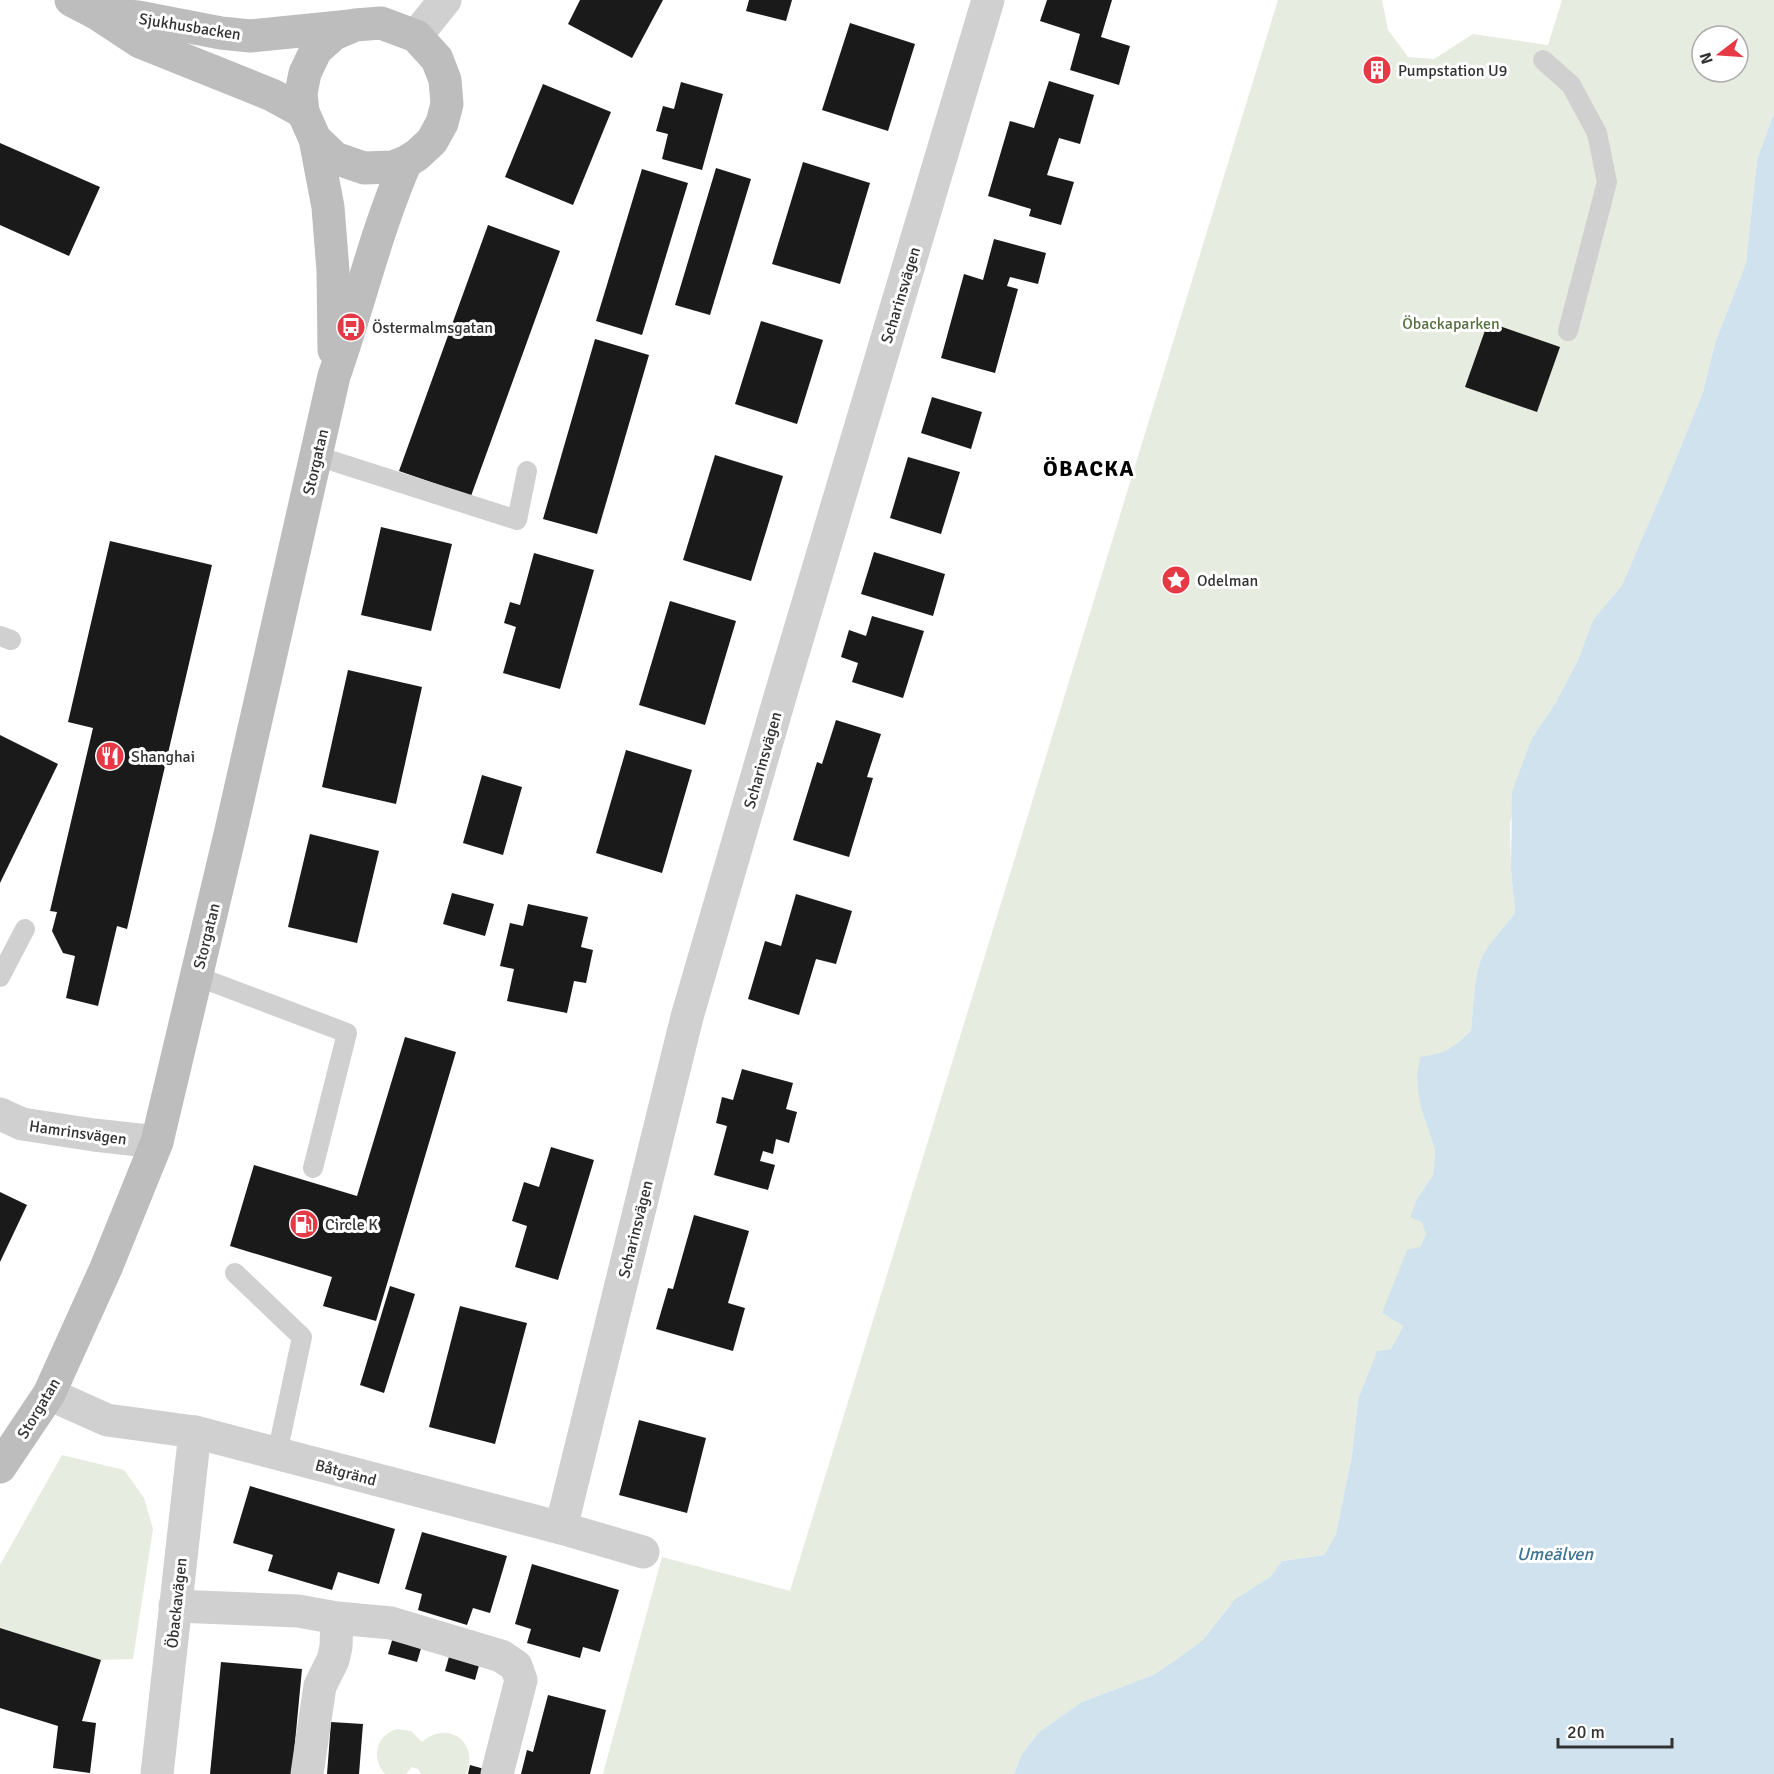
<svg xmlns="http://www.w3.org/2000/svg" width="1774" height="1774" font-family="Signika,sans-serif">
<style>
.green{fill:#e6ecdf;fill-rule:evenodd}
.water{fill:#cfe2ee}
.building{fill:#1a1a1a}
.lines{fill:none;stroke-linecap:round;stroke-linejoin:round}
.lane{stroke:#d0d0d0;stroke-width:20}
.street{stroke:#d0d0d0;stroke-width:33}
.secondary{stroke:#bdbdbd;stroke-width:33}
.labels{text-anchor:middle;stroke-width:6;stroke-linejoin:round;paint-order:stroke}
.street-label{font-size:16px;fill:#333;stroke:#fff}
.poi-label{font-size:16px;fill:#333;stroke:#fff;text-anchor:start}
.park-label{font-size:16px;fill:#56703f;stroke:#fff}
.water-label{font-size:18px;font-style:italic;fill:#3f7597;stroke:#fff}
.district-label{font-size:22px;font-weight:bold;letter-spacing:1.5px;fill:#000;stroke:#fff}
</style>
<rect width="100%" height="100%" fill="#fff"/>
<g class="green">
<path d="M1278,0H1382L1388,30L1408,57L1434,59L1473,34L1548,45L1562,0H1774V113L1757,160L1746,263L1715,343L1703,392L1666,483L1622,585L1593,620L1578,660L1556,702L1532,738L1510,823L1511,870L1515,913C1504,927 1488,944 1481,959C1474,976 1473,1011 1471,1030L1452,1048L1437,1055L1417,1077L1421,1108L1435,1150L1433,1175L1418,1197L1426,1234L1420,1247L1382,1313L1403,1326L1391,1349L1377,1351L1358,1399L1352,1455L1336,1534L1324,1555L1282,1561L1270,1577L1235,1599L1203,1640L1174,1661L1153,1675L1082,1702L1039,1732L1022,1754L1014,1774H603L662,1557L790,1591ZM1702,36H1738V72H1702Z"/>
<path d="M62,1455L124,1470L144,1498L153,1529L133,1659L101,1660L0,1628V1565Z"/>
<path d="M397,1729L411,1731L422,1742C448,1719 480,1743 466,1774H421L418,1769L412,1767L406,1774H385C371,1758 376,1735 397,1729Z"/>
</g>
<path class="water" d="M1774,113V1774H1014L1022,1754L1039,1732L1082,1702L1153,1675L1174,1661L1203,1640L1235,1599L1270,1577L1282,1561L1324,1555L1336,1534L1352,1455L1358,1399L1377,1351L1391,1349L1403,1326L1382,1313L1407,1250L1420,1247L1426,1234L1422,1222L1410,1217L1418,1197L1433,1175L1435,1150L1421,1108L1418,1091L1417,1077L1420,1057C1447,1053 1452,1049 1471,1030C1473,1011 1474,976 1481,959C1488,944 1504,927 1515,913L1511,870L1512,792L1532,738L1556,702L1578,660L1593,620L1622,585L1666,483L1703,392L1715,343L1746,263L1757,160Z"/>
<g class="building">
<path d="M580,0H663L632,58L568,24Z"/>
<path d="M749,0H792L786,21L746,11Z"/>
<path d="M1047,0H1112L1101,37L1130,46L1119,85L1070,70L1080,34L1040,21Z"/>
<path d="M850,23L915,44L888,131L822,110Z"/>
<path d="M1372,58L1389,64L1382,83L1365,76Z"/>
<path d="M1049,81L1094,95L1080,144L1059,138L1047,175L1074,182L1061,225L1029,216L1031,209L988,196L1010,121L1034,128Z"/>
<path d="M681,82L723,94L702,170L662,159L668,134L656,131L663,106L674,109Z"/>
<path d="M543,84L611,112L573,205L505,177Z"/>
<path d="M0,143L100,187L69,256L0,225Z"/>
<path d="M803,162L870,183L840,284L772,264Z"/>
<path d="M716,168L751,179L710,315L675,305Z"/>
<path d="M642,169L688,183L642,335L596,321Z"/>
<path d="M488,225L560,251L471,496L399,471Z"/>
<path d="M994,239L1046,253L1038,284L1010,277L1007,286L1018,289L995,373L941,358L964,274L983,280Z"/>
<path d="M761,321L823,340L797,424L735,404Z"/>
<path d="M1488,322L1560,347L1537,412L1465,387Z"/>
<path d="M595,339L649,355L597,534L543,519Z"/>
<path d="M932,397L982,412L971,449L921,433Z"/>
<path d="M715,455L783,476L751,581L683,560Z"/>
<path d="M908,457L960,472L941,534L890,518Z"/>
<path d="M381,527L452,544L431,631L361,615Z"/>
<path d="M110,541L212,565L127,929L117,926L98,1006L66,998L75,956L63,953L52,931L57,912L50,911L93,728L68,722Z"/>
<path d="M874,552L945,574L933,616L861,594Z"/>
<path d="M534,553L594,570L560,689L503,673L516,627L504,623L510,602L520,605Z"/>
<path d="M670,601L736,621L705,725L639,705Z"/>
<path d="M872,616L924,631L903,698L852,682L858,663L841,657L849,630L866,636Z"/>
<path d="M348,670L422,687L396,804L322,787Z"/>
<path d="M836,720L881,734L867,777L873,778L849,857L793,840L817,762L822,764Z"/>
<path d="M0,735L58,764L0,883Z"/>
<path d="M626,750L692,770L662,873L596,853Z"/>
<path d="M482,775L522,787L503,855L463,843Z"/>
<path d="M310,834L379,851L357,943L288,927Z"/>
<path d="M452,893L494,904L485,936L443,924Z"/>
<path d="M796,894L852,911L836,964L816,959L799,1015L748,999L765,941L781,946Z"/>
<path d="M528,904L588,917L581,947L593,950L586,983L574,981L567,1013L507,1001L514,969L500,966L510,923L523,926Z"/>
<path d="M405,1037L456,1052L376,1321L323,1306L332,1277L230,1246L254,1165L357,1196Z"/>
<path d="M742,1069L793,1083L786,1109L797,1112L789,1143L776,1139L773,1154L763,1151L760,1161L775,1165L768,1190L714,1175L727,1126L716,1123L722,1097L733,1100Z"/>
<path d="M551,1147L594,1160L558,1280L515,1267L527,1226L512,1221L524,1182L539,1187Z"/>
<path d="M0,1192L27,1205L0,1262Z"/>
<path d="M694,1215L749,1231L728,1303L745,1308L733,1351L656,1329L668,1288L673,1289Z"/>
<path d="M390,1286L415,1294L384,1393L360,1385Z"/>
<path d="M460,1306L527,1323L495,1444L429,1427Z"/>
<path d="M639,1420L706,1438L687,1513L619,1495Z"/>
<path d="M250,1486L395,1529L379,1584L338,1572L332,1590L268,1571L273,1555L233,1543Z"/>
<path d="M422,1532L507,1556L490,1613L473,1608L467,1625L418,1610L422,1594L405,1589Z"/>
<path d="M532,1564L619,1590L600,1652L583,1647L580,1658L527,1643L531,1629L515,1624Z"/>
<path d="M0,1628L101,1660L82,1721L96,1723L90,1773L53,1768L58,1726L0,1708Z"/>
<path d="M393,1637L422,1645L417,1662L388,1654Z"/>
<path d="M450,1653L480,1662L475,1680L445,1671Z"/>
<path d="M221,1662L302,1669L292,1774H210Z"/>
<path d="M548,1695L606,1710L590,1774H521L527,1750L533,1752Z"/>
<path d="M331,1722L363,1724L359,1774H327Z"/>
<path d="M470,1765L488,1770L487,1774H468Z"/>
</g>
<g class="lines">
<g class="lane">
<path d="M1543,60L1571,85L1597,133L1607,182L1568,331"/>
<path d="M317,456L517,520L527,471"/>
<path d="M0,636L11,640"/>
<path d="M196,976L347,1033L313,1168"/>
<path d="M0,977L25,929"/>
<path d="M235,1273L302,1337L277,1454"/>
</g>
<g class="street">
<path d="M416,36L445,0"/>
<path d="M0,1114L22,1124L94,1135L157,1142"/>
<path d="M49,1394L107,1420L195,1432L561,1528L643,1552"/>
<path d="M561,1528L687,1017L782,690L988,0"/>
<path d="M175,1606L298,1611L337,1618L391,1623L501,1656L516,1666L521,1680L497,1774"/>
<path d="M157,1774L195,1432"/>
<path d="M307,1774L320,1686L333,1660L336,1647L337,1618"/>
</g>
<g class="secondary">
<path d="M71,0L96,13L140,42L272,95L303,112"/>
<path d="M96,13L138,17L221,33L250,36L350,26"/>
<path d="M315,139L335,158L364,168L393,167L406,162L417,155L432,141L442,123L447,104L445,80L437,59L416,36L381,23L355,25L334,34L316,50L305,73L301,93L303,112L315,139L328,207L333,271L334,350"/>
<path d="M0,1467L49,1394L106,1268L157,1142L231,830L334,376C359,305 376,231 406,162"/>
</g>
</g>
<defs>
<g id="building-disc" transform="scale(1.5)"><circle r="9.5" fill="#e63946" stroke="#fff"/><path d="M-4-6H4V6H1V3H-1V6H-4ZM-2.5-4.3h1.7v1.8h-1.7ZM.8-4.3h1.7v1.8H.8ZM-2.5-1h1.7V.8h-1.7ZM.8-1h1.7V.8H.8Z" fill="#fff"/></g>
<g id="bus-disc" transform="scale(1.5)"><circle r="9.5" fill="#e63946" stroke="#fff"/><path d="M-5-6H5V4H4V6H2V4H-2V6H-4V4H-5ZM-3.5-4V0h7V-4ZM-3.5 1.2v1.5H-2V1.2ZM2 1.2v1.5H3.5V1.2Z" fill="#fff"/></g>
<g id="sight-disc" transform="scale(1.5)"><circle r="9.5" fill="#e63946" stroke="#fff"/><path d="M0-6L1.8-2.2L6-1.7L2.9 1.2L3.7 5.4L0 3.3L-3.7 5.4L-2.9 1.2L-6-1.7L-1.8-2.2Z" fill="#fff"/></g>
<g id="restaurant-disc" transform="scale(1.5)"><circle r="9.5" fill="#e63946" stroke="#fff"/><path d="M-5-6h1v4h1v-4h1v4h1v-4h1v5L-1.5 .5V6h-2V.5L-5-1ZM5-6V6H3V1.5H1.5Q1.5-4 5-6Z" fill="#fff"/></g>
<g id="fuel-disc" transform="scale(1.5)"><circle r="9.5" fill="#e63946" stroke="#fff"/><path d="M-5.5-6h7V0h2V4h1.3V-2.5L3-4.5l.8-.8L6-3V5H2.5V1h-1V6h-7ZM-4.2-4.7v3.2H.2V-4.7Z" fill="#fff"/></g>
</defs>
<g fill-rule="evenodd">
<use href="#building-disc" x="1377" y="70"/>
<use href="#bus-disc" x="351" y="327"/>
<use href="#sight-disc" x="1176" y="580"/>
<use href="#restaurant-disc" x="110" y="756"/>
<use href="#fuel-disc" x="304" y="1224"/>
</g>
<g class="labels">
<g class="street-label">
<text transform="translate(190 26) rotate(9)" y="6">Sjukhusbacken</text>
<text transform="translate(900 295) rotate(-73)" y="6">Scharinsvägen</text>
<text transform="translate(315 462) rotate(-77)" y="6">Storgatan</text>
<text transform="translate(762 760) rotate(-74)" y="6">Scharinsvägen</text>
<text transform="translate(206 936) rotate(-76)" y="6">Storgatan</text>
<text transform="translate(78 1132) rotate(8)" y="6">Hamrinsvägen</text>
<text transform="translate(635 1229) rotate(-76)" y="6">Scharinsvägen</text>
<text transform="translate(38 1408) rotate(-59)" y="6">Storgatan</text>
<text transform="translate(346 1472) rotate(15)" y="6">Båtgränd</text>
<text transform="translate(176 1603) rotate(-84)" y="6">Öbackavägen</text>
</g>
<g class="poi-label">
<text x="1398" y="76">Pumpstation U9</text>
<text x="372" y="333">Östermalmsgatan</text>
<text x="1197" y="586">Odelman</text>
<text x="131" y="762">Shanghai</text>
<text x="325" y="1230">Circle K</text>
</g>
<g class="park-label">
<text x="1451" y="329">Öbackaparken</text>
</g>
<g class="water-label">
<text x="1555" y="1560">Umeälven</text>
</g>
<g class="district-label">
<text x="1089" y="476">ÖBACKA</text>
</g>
</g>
<g transform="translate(1720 54) rotate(253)"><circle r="28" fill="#ffffff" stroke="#adadad" stroke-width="1.5"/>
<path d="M0-4.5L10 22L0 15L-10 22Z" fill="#e63946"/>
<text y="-9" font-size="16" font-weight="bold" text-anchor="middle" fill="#333333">N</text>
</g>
<path d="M1558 1738v9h114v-9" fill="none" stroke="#333333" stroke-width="3"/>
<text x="1567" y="1738" font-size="18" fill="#333333" stroke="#ffffff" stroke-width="4.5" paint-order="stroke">20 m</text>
</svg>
